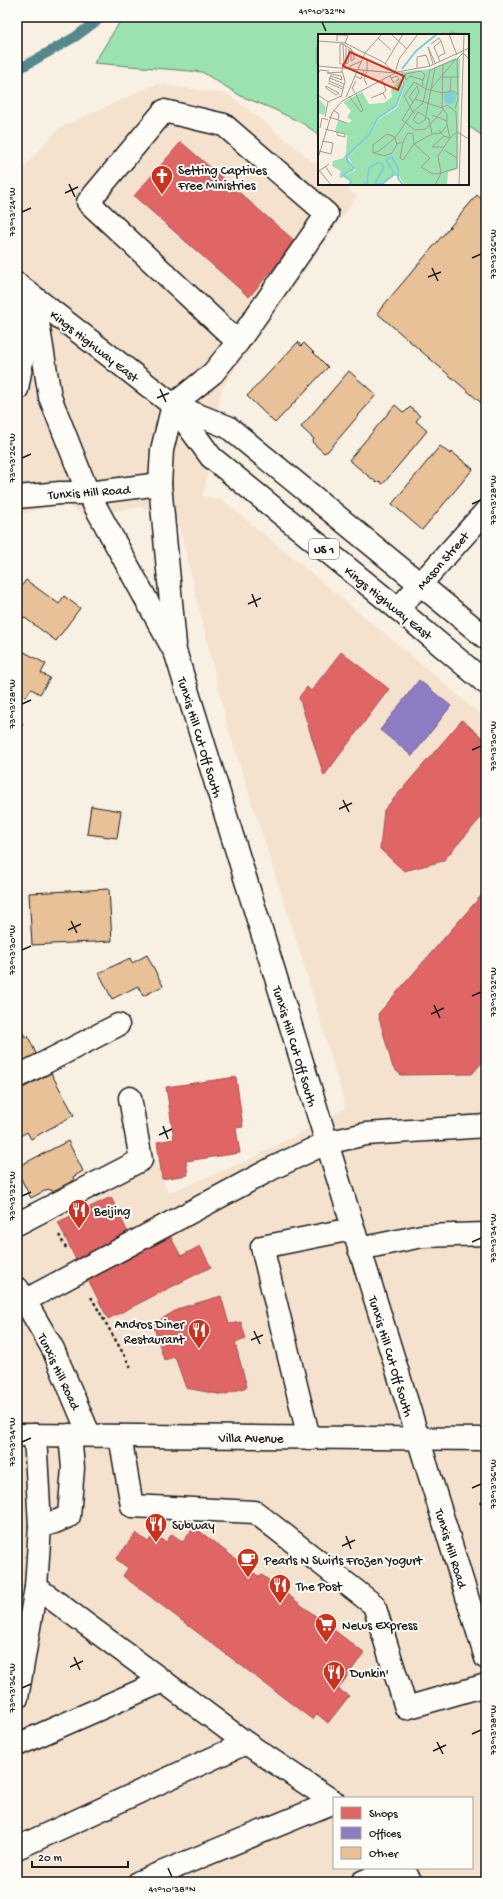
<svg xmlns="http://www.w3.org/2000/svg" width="503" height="1899" font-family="'Gochi Hand',sans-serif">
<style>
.built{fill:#f4e2ce;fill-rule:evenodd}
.green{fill:#9ce2b0;stroke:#5c7f66}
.shops{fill:#e06666;stroke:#a55050}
.offices{fill:#8e7cc3;stroke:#6c5f91}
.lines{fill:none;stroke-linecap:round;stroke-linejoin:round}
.stream{stroke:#57878d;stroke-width:10}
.building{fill:#e8c199;stroke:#1c1c1c}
.minor-casing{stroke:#1c1c1c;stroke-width:25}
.major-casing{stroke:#1c1c1c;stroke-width:25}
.path{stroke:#1c1c1c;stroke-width:2.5;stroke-dasharray:3 3;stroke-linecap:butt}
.minor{stroke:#fdfcf7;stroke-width:22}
.major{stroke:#fdfcf7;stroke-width:22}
.ticks{fill:none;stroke:#1c1c1c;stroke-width:1.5}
.labels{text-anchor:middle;stroke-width:4;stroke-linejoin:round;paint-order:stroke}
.shield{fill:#fdfcf7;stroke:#605f5e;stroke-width:1}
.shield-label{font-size:12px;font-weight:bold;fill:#1c1c1c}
.poi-label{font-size:13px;fill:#1c1c1c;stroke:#fdfcf7;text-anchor:start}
.street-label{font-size:13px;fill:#1c1c1c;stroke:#fdfcf7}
.inset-river{fill:none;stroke:#7eced8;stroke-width:2}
.inset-road{fill:none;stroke:#a19b94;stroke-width:1}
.view{fill:#c8321e;fill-opacity:0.15;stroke:#c8321e;stroke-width:2}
.inset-edge{fill:none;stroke:#1c1c1c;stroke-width:2}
.neatline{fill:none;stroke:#1c1c1c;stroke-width:1.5}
.ticks-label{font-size:10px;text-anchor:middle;fill:#1c1c1c}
</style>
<rect width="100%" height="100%" fill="#f9f0e4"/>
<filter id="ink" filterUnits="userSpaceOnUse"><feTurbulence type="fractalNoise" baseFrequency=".025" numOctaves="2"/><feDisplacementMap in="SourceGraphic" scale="8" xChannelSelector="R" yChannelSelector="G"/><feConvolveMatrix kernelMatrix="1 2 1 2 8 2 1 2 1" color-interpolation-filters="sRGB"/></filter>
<g filter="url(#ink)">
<path class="built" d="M156,84L228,94L319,166V184H342L357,196L222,388L203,496L221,499L407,652L486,719V1882H17V1223L154,1157L168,1193L251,1159L346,1108L300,952L229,732L178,522L139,507L85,516L64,503L17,515V175L59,128ZM334,1798H472V1868H334Z"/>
<path class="green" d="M123,17H486V138L468,126V35H319V135L304,124L273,109L241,96L202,72L94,63Z"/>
<g class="shops">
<path d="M181,142L296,242L249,297L134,196Z"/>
<path d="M341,652L389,689L324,776L299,697L307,687L311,691Z"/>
<path d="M462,720L486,741V812L443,861L404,871L380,849L384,810Z"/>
<path d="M486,890V1058L472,1074L401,1075L393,1068L378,1014Z"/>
<path d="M236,1077L243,1127L236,1128L240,1153L186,1161L188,1175L162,1179L157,1142L174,1139L166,1087Z"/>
<path d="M111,1197L130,1237L77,1262L58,1222Z"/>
<path d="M169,1234L181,1256L200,1246L211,1267L108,1319L87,1277Z"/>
<path d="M221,1296L229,1324L241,1322L246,1339L235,1343L247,1387L223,1395L186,1388L175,1357L164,1360L153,1324L180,1308Z"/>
<path d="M194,1527L258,1576L262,1575L364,1653L338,1689L349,1696L328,1723L317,1714L313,1720L123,1576L128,1568L116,1559L136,1533L148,1542L154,1534L166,1542L172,1534L183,1542Z"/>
</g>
<path class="offices" d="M419,680L451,706L412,756L380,730Z"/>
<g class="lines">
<path class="stream" d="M17,70L75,37L102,17"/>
</g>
<g class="building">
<path d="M477,195L486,203V407L377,313Z"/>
<path d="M298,342L301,346L304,343L328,367L275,423L247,396Z"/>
<path d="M349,371L376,395L328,451L324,453L312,442L314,439L301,427Z"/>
<path d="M395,405L404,413L410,407L420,416L416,421L427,431L383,484L379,481L377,483L349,460Z"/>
<path d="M440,446L450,454L452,452L473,469L422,530L392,504Z"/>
<path d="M486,572V580L482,576Z"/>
<path d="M26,580L59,604L64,596L80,608L56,641L17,612V592Z"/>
<path d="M17,648L46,664L41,673L50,678L40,694L31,689L26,697L17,692Z"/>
<path d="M17,720L23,724L17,733Z"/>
<path d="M91,806L121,811L117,838L87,834Z"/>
<path d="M109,889L112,941L32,945L29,893Z"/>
<path d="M147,955L163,986L143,996L138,986L112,999L99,973L130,958L132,963Z"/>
<path d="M17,1021L25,1037L28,1036L37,1056L17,1065Z"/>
<path d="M51,1073L74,1115L31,1139L27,1132L17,1138V1091Z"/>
<path d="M68,1141L83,1171L73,1177L74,1180L53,1191L48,1189L31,1198L17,1171V1167Z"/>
</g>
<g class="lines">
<g class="minor-casing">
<g id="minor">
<path d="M17,389L33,299"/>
<path d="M173,405L213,373L238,342L327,214L224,125L164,111L88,202L238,342"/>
<path d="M17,497L60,493H88L160,484"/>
<path d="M398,609L486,511"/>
<path d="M17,1077L118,1025"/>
<path d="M17,1224L141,1160L130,1098"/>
<path d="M359,1249L422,1236L486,1234"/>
<path d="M18,1289L53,1349L89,1434"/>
<path d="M24,1301L275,1167L326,1143L366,1134L486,1126"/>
<path d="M120,1436L132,1506L255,1512L374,1605L406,1708L486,1685"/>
<path d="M309,1438L262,1247L352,1229"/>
<path d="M40,1526L55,1522L69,1516L73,1468L70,1435"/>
<path d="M36,1587L163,1681"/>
<path d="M17,1698L36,1587L40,1526L35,1435"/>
<path d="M246,1743L334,1802"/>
<path d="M17,1745L163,1681L246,1743L17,1848"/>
<path d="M402,1868L411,1882"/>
<path d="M139,1882L334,1802"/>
<path d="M362,1882L394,1868"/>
</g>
</g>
<g class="major-casing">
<g id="major">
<path d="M17,284L173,405L228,427L486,638"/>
<path d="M34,298L50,397L88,493L176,654L486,1658"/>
<path d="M173,405L211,457L398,609L486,683"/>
<path d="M173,405L162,450L160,484L175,645"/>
<path d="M17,1435L486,1439"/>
</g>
</g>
<g class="path">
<path d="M59,1235L66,1248"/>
<path d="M91,1297L132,1369"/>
<path d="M481,1504L486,1496"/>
</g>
<use href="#minor" class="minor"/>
<use href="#major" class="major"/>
</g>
</g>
<path class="ticks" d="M322,22L326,31M69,184L75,197M65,193L78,187M22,212L31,208M472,258L481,254M432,268L438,281M428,277L441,272M160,389L166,402M157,398L169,393M22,458L31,454M472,504L481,500M252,594L257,607M248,604L261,598M22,704L31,700M472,750L481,746M343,800L349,812M339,809L352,803M71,921L77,933M68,930L81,924M22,950L31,946M472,996L481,992M434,1005L440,1018M431,1014L444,1008M163,1126L168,1139M159,1135L172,1129M22,1196L31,1192M472,1242L481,1238M254,1331L260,1344M251,1340L263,1335M22,1442L31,1438M472,1488L481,1484M346,1536L351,1549M342,1546L355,1540M74,1657L80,1670M70,1667L83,1661M22,1688L31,1684M472,1734L481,1730M437,1742L443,1754M433,1751L446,1745M168,1868L172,1877"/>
<defs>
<g id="church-pin" transform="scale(1.15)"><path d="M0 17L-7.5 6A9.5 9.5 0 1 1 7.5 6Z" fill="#c8321e" stroke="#fdfcf7"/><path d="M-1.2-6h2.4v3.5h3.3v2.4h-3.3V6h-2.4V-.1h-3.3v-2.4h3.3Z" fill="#fff"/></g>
<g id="restaurant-pin" transform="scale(1.15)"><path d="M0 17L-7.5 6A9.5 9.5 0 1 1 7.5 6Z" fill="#c8321e" stroke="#fdfcf7"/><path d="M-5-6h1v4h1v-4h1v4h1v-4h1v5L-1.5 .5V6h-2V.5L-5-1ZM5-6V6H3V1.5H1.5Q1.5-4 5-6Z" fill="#fff"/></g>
<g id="cafe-pin" transform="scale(1.15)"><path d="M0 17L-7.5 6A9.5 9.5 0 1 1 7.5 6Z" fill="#c8321e" stroke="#fdfcf7"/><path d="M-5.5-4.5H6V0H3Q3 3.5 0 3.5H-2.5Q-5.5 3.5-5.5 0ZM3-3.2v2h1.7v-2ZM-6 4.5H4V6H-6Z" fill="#fff"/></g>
<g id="supermarket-pin" transform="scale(1.15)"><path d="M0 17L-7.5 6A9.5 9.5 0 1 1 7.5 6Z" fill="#c8321e" stroke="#fdfcf7"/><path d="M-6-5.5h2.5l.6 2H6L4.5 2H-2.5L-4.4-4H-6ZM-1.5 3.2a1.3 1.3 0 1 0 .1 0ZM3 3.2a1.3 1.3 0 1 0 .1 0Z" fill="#fff"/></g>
</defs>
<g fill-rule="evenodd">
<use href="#church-pin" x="162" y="176"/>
<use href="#restaurant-pin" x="79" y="1210"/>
<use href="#restaurant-pin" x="199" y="1330"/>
<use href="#restaurant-pin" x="156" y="1524"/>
<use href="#cafe-pin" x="248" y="1559"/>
<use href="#restaurant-pin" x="280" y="1585"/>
<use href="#supermarket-pin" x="326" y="1624"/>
<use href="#restaurant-pin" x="334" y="1672"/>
</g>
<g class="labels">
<rect class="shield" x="309" y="539" width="30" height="20" rx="3"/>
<g class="shield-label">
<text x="324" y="553">US 1</text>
</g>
<g class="poi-label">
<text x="178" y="174">Setting Captives<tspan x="178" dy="15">Free Ministries</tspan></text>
<text x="94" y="1215">Beijing</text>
<text x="184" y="1328" text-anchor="end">Andros Diner<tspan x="184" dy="15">Restaurant</tspan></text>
<text x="172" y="1529">Subway</text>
<text x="264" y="1564">Pearls N Swirls Frozen Yogurt</text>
<text x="296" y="1590">The Post</text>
<text x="342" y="1629">News Express</text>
<text x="350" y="1677">Dunkin'</text>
</g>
<g class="street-label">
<text transform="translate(95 345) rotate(38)" y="5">Kings Highway East</text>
<text transform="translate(89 491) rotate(-4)" y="5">Tunxis Hill Road</text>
<text transform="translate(442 560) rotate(-49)" y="5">Mason Street</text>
<text transform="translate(389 602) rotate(39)" y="5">Kings Highway East</text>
<text transform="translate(201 737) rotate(73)" y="5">Tunxis Hill Cut Off South</text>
<text transform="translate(296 1046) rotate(73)" y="5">Tunxis Hill Cut Off South</text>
<text transform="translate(392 1356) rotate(73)" y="5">Tunxis Hill Cut Off South</text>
<text transform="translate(60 1371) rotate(65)" y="5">Tunxis Hill Road</text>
<text x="251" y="1442">Villa Avenue</text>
<text transform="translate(452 1548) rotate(73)" y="5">Tunxis Hill Road</text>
</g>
</g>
<g transform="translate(318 34)">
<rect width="151" height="151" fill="#f9f0e4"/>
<path d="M140,23L142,25L140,135L130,138L129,151H87L81,142H76L64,151H30L33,147L26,141L37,137V134L30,123L52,101L61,85L79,74L87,52L85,38L113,35ZM83,44L85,53L78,72L60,84L51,101L29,121V127L33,129L36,137L25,140V144L21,143L23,137L14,132L15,127L25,124L28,120L29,101L17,97L20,87L30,89L34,87L29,83L33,77L25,68L44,58L51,70L66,69L74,63L73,56ZM0,64L8,73L6,81L0,79Z" fill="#9ce2b0"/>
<path d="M126 64a6 6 0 1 1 12 0a6 6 0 1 1-12 0Z" fill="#7eced8"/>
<path class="inset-river" d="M84,35L98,17L119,0M31,151L33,147L25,141L36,134L29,126V122L51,101L60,84L78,72L86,51L84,38M45,151L49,149L51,134L59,129H63L66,133L57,150H64L74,142L76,139L68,126L74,123L80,134V144L85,151"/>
<path class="inset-road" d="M73,0L89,15M131,0L139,21M60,4L73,16M0,7L27,9L65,28L77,39L81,25L100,0M19,7V1H26L30,2L27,9M25,10L33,15V27L36,25V20L33,15M25,10H22V30H25M25,10L26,30M113,10L121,4L123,7M28,12V30L30,29L31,14M120,23L127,19L123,7L116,13L121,25L122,27M49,26V37L46,45L49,51M67,30L85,0M115,30L110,13L117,29M0,32L77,39M99,34V23L108,21L112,32M32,35V32L44,27M0,40L2,36L11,37M13,41L12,44L26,50M13,42L24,46L23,42L9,39L24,38M37,42L43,45L46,36M72,42L73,44L76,49L81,45L79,42L73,44M124,43H141M12,44L11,47L25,53M64,46L68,56L65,59L68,65M96,48L108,55L105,69L95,78L86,62ZM10,49L24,55M104,53L105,46L92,42L88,46L87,40L103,37L107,41L105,46M8,54V52L21,59M8,54L18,61L21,59M112,56L138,25L112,36L108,55L124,59L134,57L140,60M132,57L133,43M37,59L34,54L38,47M0,61L10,68L23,62M31,62L43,78L45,76L38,60M23,63L27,47L24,37L25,30M28,63L47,19L64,0M53,64L65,59M97,65L95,68L91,63L99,52L101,58L97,65L124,74L125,31M95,68L84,86L97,96L108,95L125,76M137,75L140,65L139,25L145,19L151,25M15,76L21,80L20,86M114,81L129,87M107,82L100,78L95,86L100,90L107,86L117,34M7,83L10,68M11,83L29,89M107,83L111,85L114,100M129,91L132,104L139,98M2,94L4,84L10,86M7,95L27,100M121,96L123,99L129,91V80L124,74L129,71L138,78L139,98L151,105M19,98V101L27,103V100M126,102L132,104L126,113M77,103L69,100L55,111V119L61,117L77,104L95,78L97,80M79,110L85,108L90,99L95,100L96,110L85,126L82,124L85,108M126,116L139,124M1,117L13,120L15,109L4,107M56,119L66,122L74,119L79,110L77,104M0,124L14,79L24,67L79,38L112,32L151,14M7,132L14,142M0,135L13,151M1,137L11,130M117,151L123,139L115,140L103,133L112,124L96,110L114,100L123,99L126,102L114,113H126L120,122L123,139L139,134V99M141,151L146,0"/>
<path class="view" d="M32,18L86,42L80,56L25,32Z"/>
<rect width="151" height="151" class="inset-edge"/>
</g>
<rect width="503" height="1899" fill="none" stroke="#fdfcf7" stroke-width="44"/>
<rect x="333" y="1797" width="140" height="72" fill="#fdfcf7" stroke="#a3a29f"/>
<rect x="341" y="1807" width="20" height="12" fill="#e06666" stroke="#a3a29f"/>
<text x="369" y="1817" font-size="12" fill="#1c1c1c">Shops</text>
<rect x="341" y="1827" width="20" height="12" fill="#8e7cc3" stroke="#a3a29f"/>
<text x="369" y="1837" font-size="12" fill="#1c1c1c">Offices</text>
<rect x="341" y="1847" width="20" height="12" fill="#e8c199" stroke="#a3a29f"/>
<text x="369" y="1857" font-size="12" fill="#1c1c1c">Other</text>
<path d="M32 1861v6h96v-6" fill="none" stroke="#1c1c1c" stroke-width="2"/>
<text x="38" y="1861" font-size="12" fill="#1c1c1c" stroke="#fdfcf7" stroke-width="3" paint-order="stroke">20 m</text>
<rect x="22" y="22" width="459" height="1855" class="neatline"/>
<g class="ticks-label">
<text x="322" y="14">41°10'32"N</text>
<text transform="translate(11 212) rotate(-90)" y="4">73°13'24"W</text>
<text transform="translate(492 254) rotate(-90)" y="4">73°13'26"W</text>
<text transform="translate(11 458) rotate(-90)" y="4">73°13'26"W</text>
<text transform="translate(492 500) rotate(-90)" y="4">73°13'28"W</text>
<text transform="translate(11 704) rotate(-90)" y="4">73°13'28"W</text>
<text transform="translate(492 746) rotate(-90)" y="4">73°13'30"W</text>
<text transform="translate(11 950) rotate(-90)" y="4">73°13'30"W</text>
<text transform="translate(492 992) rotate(-90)" y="4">73°13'32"W</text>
<text transform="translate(11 1196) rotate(-90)" y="4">73°13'32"W</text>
<text transform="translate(492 1238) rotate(-90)" y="4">73°13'34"W</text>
<text transform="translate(11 1442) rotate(-90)" y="4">73°13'34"W</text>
<text transform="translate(492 1484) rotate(-90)" y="4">73°13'36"W</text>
<text transform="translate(11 1688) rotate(-90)" y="4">73°13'36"W</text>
<text transform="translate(492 1730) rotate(-90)" y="4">73°13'38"W</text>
<text x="172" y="1892">41°10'38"N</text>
</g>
</svg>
